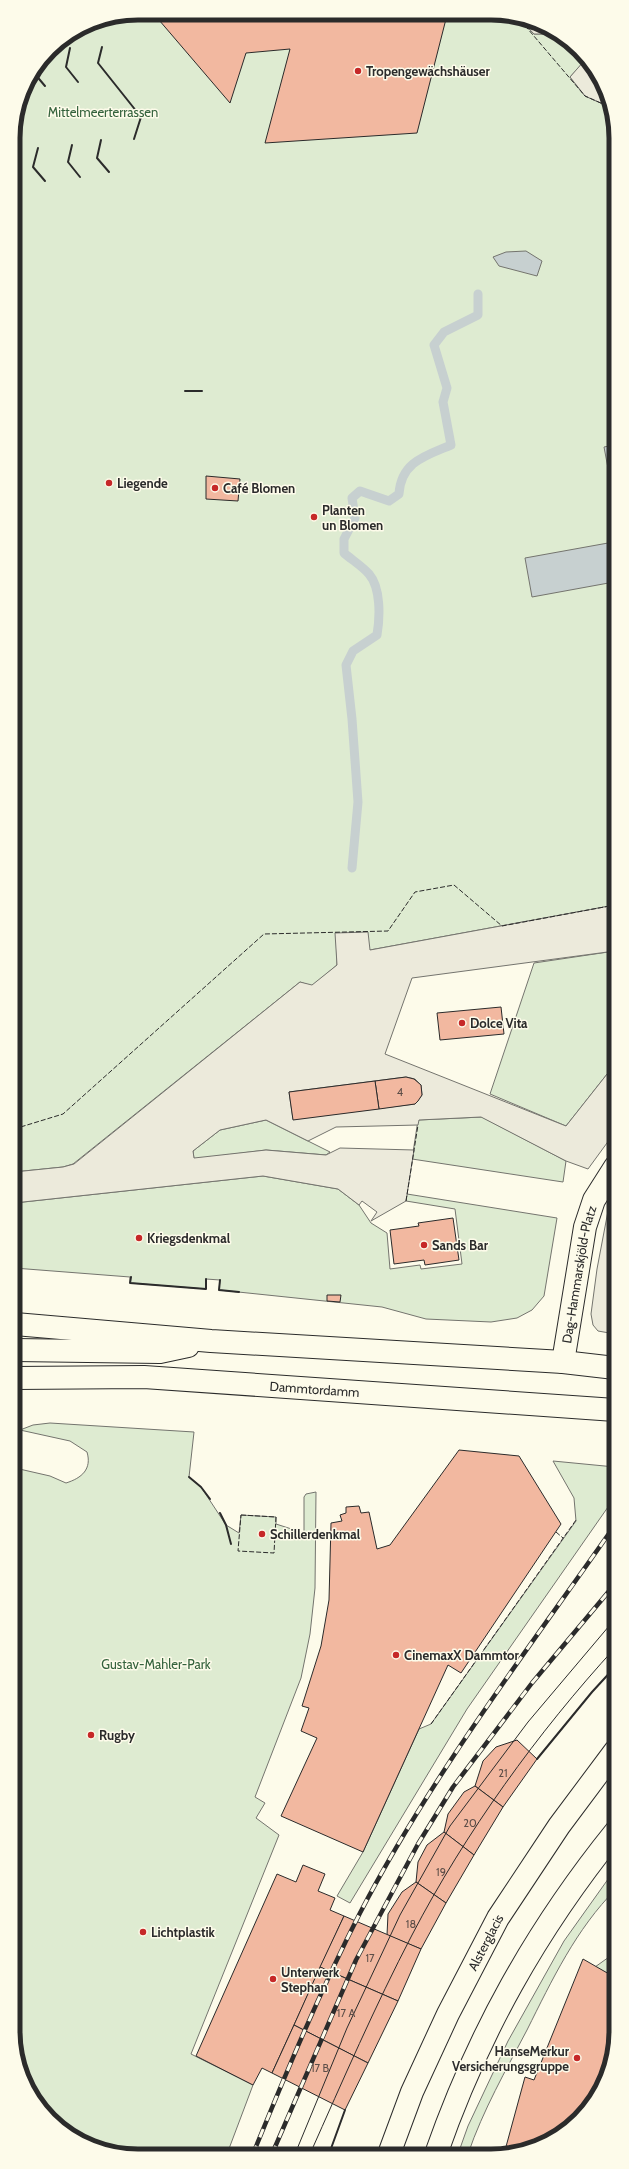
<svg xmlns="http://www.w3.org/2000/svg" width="629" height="2169" font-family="Cabin,sans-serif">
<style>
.green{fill:#deebd1;stroke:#74746e}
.parking{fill:#eceadb;stroke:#74746e;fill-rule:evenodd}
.water{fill:#c7d0d0;stroke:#74746e}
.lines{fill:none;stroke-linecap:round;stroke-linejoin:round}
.stream{stroke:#c7d0d0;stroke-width:9}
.building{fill:#f2b8a0;stroke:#2b2b2b}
.minor-casing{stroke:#2b2b2b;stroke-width:24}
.tertiary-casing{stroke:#2b2b2b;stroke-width:24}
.primary-casing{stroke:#2b2b2b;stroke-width:24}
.minor{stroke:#fdfbea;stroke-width:22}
.tertiary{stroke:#fdfbea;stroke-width:22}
.primary{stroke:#fdfbea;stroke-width:22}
.tram{stroke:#2b2b2b;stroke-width:1}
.rail-casing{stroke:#2b2b2b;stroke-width:4.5}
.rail{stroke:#fdfbea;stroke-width:3;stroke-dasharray:9;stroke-linecap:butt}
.fence{stroke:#2b2b2b;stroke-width:1;stroke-dasharray:5 2;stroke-linecap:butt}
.wall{stroke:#2b2b2b;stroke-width:2}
.poi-dot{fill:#c62828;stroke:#fdfbea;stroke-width:1.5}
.labels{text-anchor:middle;stroke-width:3;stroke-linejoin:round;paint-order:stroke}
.number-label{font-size:11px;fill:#5d4e48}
.poi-label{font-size:13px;font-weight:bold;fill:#2b2b2b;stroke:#fdfbea;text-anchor:start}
.park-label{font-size:13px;fill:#34623c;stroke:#fdfbea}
.street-label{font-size:13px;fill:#2b2b2b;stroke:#fdfbea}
.rim{fill:none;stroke:#2b2b2b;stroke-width:5}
</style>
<rect width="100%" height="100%" fill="#fdfbea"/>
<g class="green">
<path d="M138,13L516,15L534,34H552L584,62L570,77L585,96L612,108L614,114L615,905L370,950L336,933L337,965L312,986L300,982L73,1164L63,1167L14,1172L13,130L23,90L50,49L90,22Z"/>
<path d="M615,951V1064L566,1126L490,1094L534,963Z"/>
<path d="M482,1117L566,1161L563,1182L412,1159L418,1120Z"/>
<path d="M266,1120L330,1152L326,1155L266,1150L194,1159L193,1151L220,1130Z"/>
<path d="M263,1176L338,1189L359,1205L371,1223L387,1233L390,1269L420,1265L421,1269L462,1264L455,1209L406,1201L407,1194L557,1218L544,1296L532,1310L517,1318L491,1322L426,1319L382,1307L219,1290L220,1280L206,1279V1289L130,1283V1277L14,1268V1203Z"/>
<path d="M50,1423L194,1432L189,1477L201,1487L226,1525L239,1533L241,1515L276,1517V1524L304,1533V1497L306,1494L316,1492L315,1588L310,1634L301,1678L255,1797L265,1803L256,1818L279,1835L191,2054L253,2085L227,2154H114L76,2139L49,2119L26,2087L15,2055V1468L50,1476L66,1483C82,1478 92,1469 87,1452L70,1441L20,1430L33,1425Z"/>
<path d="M553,1461L615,1467V1497L467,1709L350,1903L337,1896L363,1852L419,1729L431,1724L576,1521L574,1498Z"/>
<path d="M616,1868V1889C576,1929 552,1980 527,2030C506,2070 483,2110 468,2154H458L468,2126L508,2041L564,1941Z"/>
<path d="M616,1950V1978L595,1967L609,1957Z"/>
</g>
<g class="parking">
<path d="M516,15L553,30L580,50L603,82L612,108L585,96L570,77L584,61L552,34H534Z"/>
<path d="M615,905V951L412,978L385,1054L566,1126L615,1064V1132L588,1169L566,1161L481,1117L419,1120L418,1125L336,1127L308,1141L266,1120L220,1130L193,1151L194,1158L266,1150L326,1155L340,1148L414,1150L406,1201L371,1221L377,1212L362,1201L359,1205L338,1189L263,1176L14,1203V1172L63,1167L74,1164L300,982L312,985L337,965L335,933L368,932L370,950ZM406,1077L415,1079L421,1085L422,1095L415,1104L293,1119L289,1092Z"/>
<path d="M615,1195V1224L611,1267H615V1334L598,1331L593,1325L591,1314L597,1269L608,1211Z"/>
</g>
<g class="water">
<path d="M526,251L542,261L537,276L499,266L493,257L506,252Z"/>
<path d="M614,445V484H611L604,447Z"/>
<path d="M608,543L614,582L532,597L525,558Z"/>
</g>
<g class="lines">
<path class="stream" d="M352,868L358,802L352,719L346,665L353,651L377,635C380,617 381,588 369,574C362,566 352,560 344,553V539L355,518L352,498L360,491L389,501L399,494C401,462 425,456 451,445L443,402L447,388L434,345L444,332L478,315V294"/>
</g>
<g class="building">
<path d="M153,13L447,15L417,133L265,143L290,49L246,53L230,103Z"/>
<path d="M206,476L240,479L238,501L206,499Z"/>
<path d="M501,1007L504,1034L440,1040L437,1013Z"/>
<path d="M406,1077L414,1079L421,1085L422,1095L418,1101L415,1104L379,1109L375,1081Z"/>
<path d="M375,1081L379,1109L293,1120L289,1092Z"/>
<path d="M453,1218L459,1260L425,1265L424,1260L394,1264L390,1230L419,1226L418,1223Z"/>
<path d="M327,1295H341L340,1302L327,1301Z"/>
<path d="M459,1450L519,1456L561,1524L461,1673L448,1665L363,1852L281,1816L317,1738L301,1731L309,1708L302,1706L321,1646L329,1600L331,1523L342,1521L340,1515L346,1513V1507L359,1506L361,1513L369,1512L377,1549L390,1545Z"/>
<path d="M517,1740L537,1759L503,1807L475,1786L483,1761L496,1747Z"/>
<path d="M475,1786L503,1807L474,1855L444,1832L448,1814L464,1792Z"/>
<path d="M444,1832L474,1855L446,1903L416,1882L418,1862L427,1845Z"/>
<path d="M303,1865L325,1874L318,1891L335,1898L330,1910L344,1916L272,2073L262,2068L253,2085L196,2056L277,1874L296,1882Z"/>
<path d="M416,1882L446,1903L421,1949L387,1935L388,1914L402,1892Z"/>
<path d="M344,1916L421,1949L398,2001L320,1967Z"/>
<path d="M583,1959L616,1978V2039L606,2079L585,2114L553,2139L515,2154H504L525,2077L534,2080Z"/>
<path d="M320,1967L398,2001L368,2063L294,2025Z"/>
<path d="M294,2025L368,2063L345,2110L272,2073Z"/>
</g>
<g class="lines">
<g class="minor-casing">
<g id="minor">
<path id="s1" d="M563,1362L585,1227L594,1200L615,1167"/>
</g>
</g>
<g class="tertiary-casing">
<g id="tertiary">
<path d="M15,1324L211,1341L563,1362L615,1368"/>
<path d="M15,1350L160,1352L188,1346"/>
<path id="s2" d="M15,1378L144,1377L615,1410"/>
</g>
</g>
<g class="primary-casing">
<g id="primary">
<path id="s3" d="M389,2154L412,2092L448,2014L498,1918L559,1826L615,1751"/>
<path d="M436,2154C478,2034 536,1930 616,1831"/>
</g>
</g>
<use href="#minor" class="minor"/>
<use href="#tertiary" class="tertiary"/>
<use href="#primary" class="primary"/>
<g class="tram">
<path d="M295,2154L347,2028L400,1915L450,1826L528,1722L615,1619"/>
<path d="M310,2154C343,2080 375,2006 412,1935C465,1833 538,1732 615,1648"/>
</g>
<g class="rail-casing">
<g id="rail">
<path d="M253,2154C286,2073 320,1991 360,1913C431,1776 527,1651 615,1525"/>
<path d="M272,2154L356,1960L418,1844L453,1787L532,1683L615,1584"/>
</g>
</g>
<use href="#rail" class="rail"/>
<g class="fence">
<path d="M516,15L585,96L612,108"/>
<path d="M14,1129L63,1114L264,934L388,931L415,892L454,885L502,926L615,905"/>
<path d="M406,1201L418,1125"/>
<path d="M241,1515L276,1517L274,1553L238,1551Z"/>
<path d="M556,1532L563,1538"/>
<path d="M431,1724L576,1520"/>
</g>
<g class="wall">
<path d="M102,47L98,63L141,117L134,139"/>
<path d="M70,48L66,67L78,82"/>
<path d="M34,73L45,86"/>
<path d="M101,140L97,158L109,172"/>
<path d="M72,145L68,162L80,177"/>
<path d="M38,148L33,167L45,181"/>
<path d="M185,391H202"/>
<path d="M131,1277L130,1283L206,1289V1279"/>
<path d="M220,1280L219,1290L239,1292"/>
<path d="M189,1477L201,1487L210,1499"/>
<path d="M220,1513L226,1525L231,1544"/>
<path d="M537,1759L592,1692L615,1667"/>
<path d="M329,2154L345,2110"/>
</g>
</g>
<g class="poi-dot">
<circle cx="358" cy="71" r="4"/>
<circle cx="109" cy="483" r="4"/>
<circle cx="215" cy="488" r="4"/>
<circle cx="314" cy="517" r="4"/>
<circle cx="462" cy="1023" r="4"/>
<circle cx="139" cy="1238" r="4"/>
<circle cx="424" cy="1245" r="4"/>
<circle cx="262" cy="1534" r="4"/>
<circle cx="396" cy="1655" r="4"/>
<circle cx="91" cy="1735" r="4"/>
<circle cx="143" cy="1932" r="4"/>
<circle cx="273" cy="1979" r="4"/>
<circle cx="577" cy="2058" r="4"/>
</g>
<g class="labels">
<g class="number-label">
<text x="400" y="1096">4</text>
<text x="503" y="1777">21</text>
<text x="470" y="1827">20</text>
<text x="441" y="1876">19</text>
<text x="411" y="1928">18</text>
<text x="370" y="1962">17</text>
<text x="346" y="2017">17 A</text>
<text x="320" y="2072">17 B</text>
</g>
<g class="poi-label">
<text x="366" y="76">Tropengewächshäuser</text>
<text x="117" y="488">Liegende</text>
<text x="223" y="493">Café Blomen</text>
<text x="322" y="515">Planten<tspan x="322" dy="15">un Blomen</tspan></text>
<text x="470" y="1028">Dolce Vita</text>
<text x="147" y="1243">Kriegsdenkmal</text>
<text x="432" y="1250">Sands Bar</text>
<text x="270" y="1539">Schillerdenkmal</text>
<text x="404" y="1660">CinemaxX Dammtor</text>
<text x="99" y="1740">Rugby</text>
<text x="151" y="1937">Lichtplastik</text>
<text x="281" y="1977">Unterwerk<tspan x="281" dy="15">Stephan</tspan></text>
<text x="569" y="2056" text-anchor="end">HanseMerkur<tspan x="569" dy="15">Versicherungsgruppe</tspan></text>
</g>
<g class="park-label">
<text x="103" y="117">Mittelmeerterrassen</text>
<text x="156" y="1669">Gustav-Mahler-Park</text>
</g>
<g class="street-label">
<text dy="5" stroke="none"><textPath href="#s1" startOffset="89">Dag-Hammarskjöld-Platz</textPath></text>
<text dy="5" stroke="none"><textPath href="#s2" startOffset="300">Dammtordamm</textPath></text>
<text dy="5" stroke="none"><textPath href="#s3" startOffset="233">Alsterglacis</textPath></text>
</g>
</g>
<path d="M0 0H629V2169H0ZM138 20H491A118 118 0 0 1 609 138V2031A118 118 0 0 1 491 2149H138A118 118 0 0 1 20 2031V138A118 118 0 0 1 138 20Z" fill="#fdfbea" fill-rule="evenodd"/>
<path class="rim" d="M138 20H491A118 118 0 0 1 609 138V2031A118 118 0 0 1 491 2149H138A118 118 0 0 1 20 2031V138A118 118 0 0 1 138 20Z"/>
</svg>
